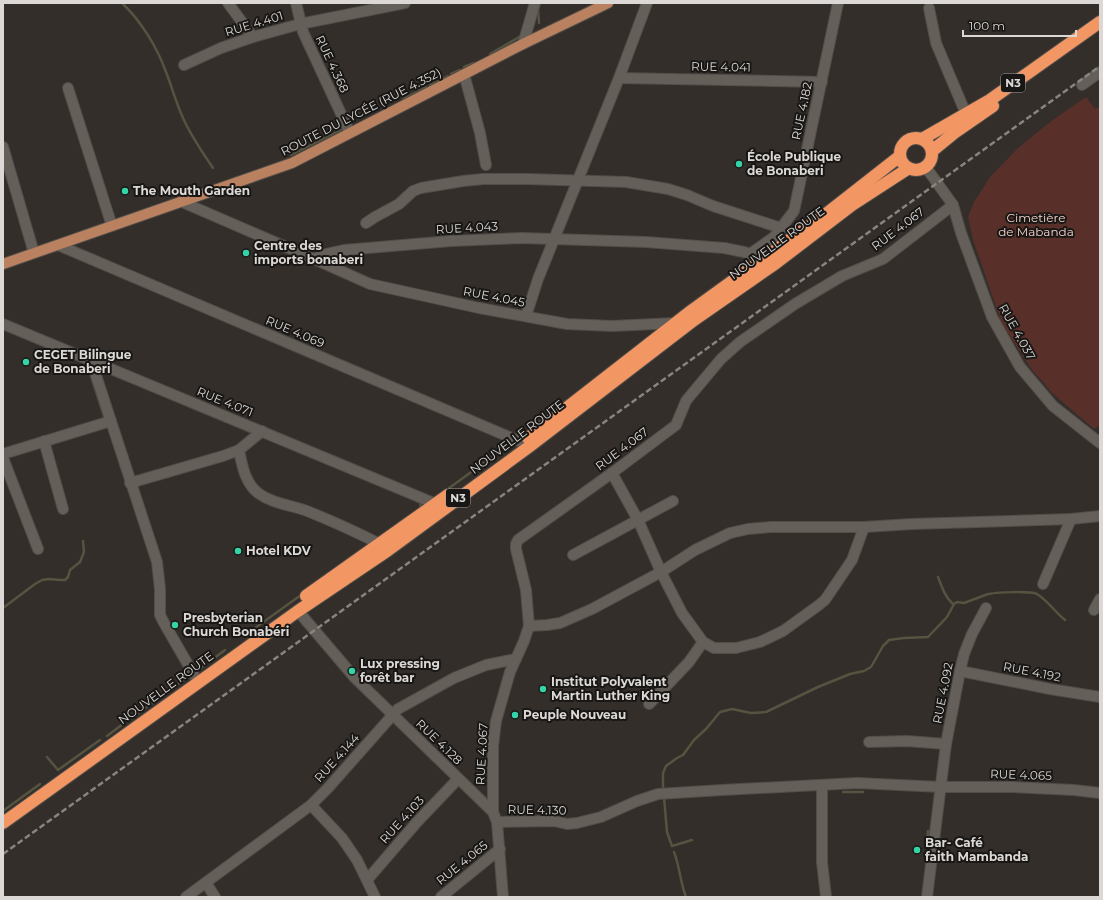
<svg xmlns="http://www.w3.org/2000/svg" width="1103" height="900" font-family="Montserrat,sans-serif">
<style>
.green{fill:#582f29}
.lines{fill:none;stroke-linecap:round;stroke-linejoin:round}
.stream{stroke:#555440;stroke-width:2.5}
.minor-casing{stroke:#514d49;stroke-width:12}
.major-casing{stroke:#514d49;stroke-width:12}
.highway-casing{stroke:#514d49;stroke-width:14}
.minor{stroke:#655f5a;stroke-width:10}
.major{stroke:#ba8160;stroke-width:10}
.highway{stroke:#f29764;stroke-width:12}
.rail{stroke:#888480;stroke-width:2.5;stroke-dasharray:6 3;stroke-linecap:butt}
.poi-dot{fill:#35d4a7;stroke:#191715;stroke-width:1.5}
.labels{text-anchor:middle;stroke-width:4;stroke-linejoin:round;paint-order:stroke}
.shield{fill:#191715;stroke:#a19e9b;stroke-width:1}
.shield-label{font-size:11px;font-weight:bold;fill:#dbd8d5}
.street-label{font-size:12px;fill:#dbd8d5;stroke:#191715}
.poi-label{font-size:12px;font-weight:bold;fill:#dbd8d5;stroke:#191715;text-anchor:start}
.park-label{font-size:12px;fill:#f5d0c9;stroke:#191715}
</style>
<rect width="100%" height="100%" fill="#332e2a"/>
<path class="green" d="M1086,97L1095,109L1100,106V425L1094,429L1052,393L1044,383L1032,370L1002,324L973,240L968,217L974,202L990,177L1018,148L1050,122Z"/>
<g class="lines">
<g class="stream">
<path d="M122,3C141,21 157,47 166,72C172,87 176,103 183,118C191,136 202,152 213,168"/>
<path d="M538,9L539,23"/>
<path d="M490,54L521,36"/>
<path d="M464,67L474,63"/>
<path d="M451,74L460,70"/>
<path d="M438,81L448,76"/>
<path d="M430,85L437,82"/>
<path d="M403,99L426,87"/>
<path d="M806,130L815,88"/>
<path d="M291,155L341,130"/>
<path d="M86,362L89,371"/>
<path d="M91,376L104,416"/>
<path d="M445,491L510,444L506,440"/>
<path d="M417,501L420,502L421,508L420,509"/>
<path d="M80,562L84,552L83,541"/>
<path d="M938,577C942,587 945,597 953,604"/>
<path d="M989,594C998,592 1030,591 1037,594C1047,600 1055,612 1065,620"/>
<path d="M3,608L35,584L42,580L49,579L61,580H65L68,577L70,570L80,562"/>
<path d="M244,636L301,595"/>
<path d="M213,659L225,650"/>
<path d="M195,672L205,665"/>
<path d="M130,719L191,675"/>
<path d="M107,736L123,724"/>
<path d="M47,757L58,770L100,740"/>
<path d="M663,791V773L666,766L677,758L683,755L694,740L706,729L720,712L732,709L751,713L766,712L818,687L850,674L864,671L871,667L883,646L889,640L904,638L928,637L947,617L954,604L957,602L964,603L988,594"/>
<path d="M843,792H863"/>
<path d="M664,797L667,832L672,846L692,840"/>
<path d="M3,811L40,784"/>
<path d="M927,841L928,831"/>
<path d="M674,852C680,867 680,882 686,897"/>
</g>
<g class="minor-casing">
<g id="minor">
<path d="M228,3L253,37"/>
<path d="M296,3L303,32L350,133"/>
<path d="M929,8L936,43L966,114"/>
<path d="M523,44L535,3"/>
<path d="M184,65L221,48L253,37L300,24L405,3"/>
<path d="M464,74L480,133L486,165"/>
<path d="M619,78L822,82"/>
<path d="M1082,85L1100,72"/>
<path d="M68,88L112,226"/>
<path d="M3,147L34,253"/>
<path d="M925,166L953,205L961,233L992,317L1020,367L1053,406L1100,443"/>
<path d="M182,202L314,259L326,254L344,250L451,241L522,238L646,242L724,248L744,252L764,259"/>
<path d="M366,223L375,217L399,204L413,191L421,188L463,181L483,179H527L626,182L668,189L687,195L713,206L781,228"/>
<path d="M58,245L521,442"/>
<path d="M750,254L774,237L794,211L838,3"/>
<path d="M314,259L370,284L479,308L567,324L612,326L676,323"/>
<path d="M526,316L538,279L619,78L647,3"/>
<path d="M3,324L436,504"/>
<path d="M91,360L157,562L160,589V615L164,623L194,675"/>
<path d="M44,441L63,509"/>
<path d="M239,450C242,465 245,483 258,493C273,504 291,505 307,511C332,521 356,532 380,544"/>
<path d="M3,454L111,421"/>
<path d="M3,458L38,549"/>
<path d="M612,473L638,520L661,572L682,613L703,642L714,648H736L760,642L783,631L819,605L825,600L852,560L864,527"/>
<path d="M130,483L223,456L239,450L262,431"/>
<path d="M573,555L673,501"/>
<path d="M1043,584L1071,519"/>
<path d="M1094,610L1100,599"/>
<path d="M298,611L355,678L493,812L497,822L503,897"/>
<path d="M529,626L547,625L560,623L592,609L661,572L695,550L730,533L748,529L771,527H864L912,524L1071,519L1100,516"/>
<path d="M960,671L1050,689L1100,697"/>
<path d="M649,704L689,662L703,642"/>
<path d="M869,742L907,741L946,744"/>
<path d="M822,786V862L826,897"/>
<path d="M311,805L342,838L357,860L375,897"/>
<path d="M493,812V746L496,721L510,672L524,641L529,626L526,590L516,549V544L518,540L612,473L676,425L686,401L690,396L721,359L740,342L795,304L842,276L883,259L953,205"/>
<path d="M497,822L554,821L567,824L577,823L601,817L637,801L658,794L722,790L857,783L941,787H1013L1074,790L1100,793"/>
<path d="M367,880L417,822L458,779"/>
<path d="M206,883L215,897"/>
<path d="M186,897L311,805L328,788L398,709L454,678L486,665L516,659"/>
<path d="M441,897L500,849"/>
<path d="M927,897L946,744L960,671L964,654L972,634L986,608"/>
</g>
</g>
<g class="major-casing">
<path id="major" d="M3,264L292,163L523,44L608,3"/>
</g>
<g class="highway-casing">
<g id="highway">
<circle cx="916" cy="154" r="16"/>
<path d="M922,139L990,100L1100,22"/>
<path d="M932,151L954,133L993,106"/>
<path d="M528,438L691,311L789,240L826,214L900,156"/>
<path d="M306,596L448,495"/>
<path d="M3,823L298,611L387,551L530,446L694,320L776,263L852,205L909,168"/>
</g>
</g>
<use href="#minor" class="minor"/>
<use href="#major" class="major"/>
<use href="#highway" class="highway"/>
<path class="rail" d="M3,854L1100,66"/>
</g>
<g class="poi-dot">
<circle cx="739" cy="164" r="4"/>
<circle cx="125" cy="191" r="4"/>
<circle cx="246" cy="253" r="4"/>
<circle cx="26" cy="362" r="4"/>
<circle cx="238" cy="551" r="4"/>
<circle cx="175" cy="625" r="4"/>
<circle cx="352" cy="671" r="4"/>
<circle cx="543" cy="689" r="4"/>
<circle cx="515" cy="715" r="4"/>
<circle cx="917" cy="850" r="4"/>
</g>
<g class="labels">
<g class="shield">
<rect x="1001" y="74" width="24" height="18" rx="3"/>
<rect x="446" y="489" width="24" height="18" rx="3"/>
</g>
<g class="shield-label">
<text x="1013" y="87">N3</text>
<text x="458" y="502">N3</text>
</g>
<g class="street-label">
<text transform="translate(254 24) rotate(-17)" y="4">RUE 4.401</text>
<text transform="translate(332 64) rotate(65)" y="4">RUE 4.368</text>
<text transform="translate(721 67) rotate(1)" y="4">RUE 4.041</text>
<text transform="translate(802 111) rotate(-78)" y="4">RUE 4.182</text>
<text transform="translate(361 112) rotate(-27)" y="4">ROUTE DU LYCÉE (RUE 4.352)</text>
<text transform="translate(467 228) rotate(-3)" y="4">RUE 4.043</text>
<text transform="translate(898 229) rotate(-37)" y="4">RUE 4.067</text>
<text transform="translate(777 243) rotate(-36)" y="4">NOUVELLE ROUTE</text>
<text transform="translate(494 297) rotate(11)" y="4">RUE 4.045</text>
<text transform="translate(295 332) rotate(23)" y="4">RUE 4.069</text>
<text transform="translate(1017 332) rotate(61)" y="4">RUE 4.037</text>
<text transform="translate(225 402) rotate(22)" y="4">RUE 4.071</text>
<text transform="translate(517 437) rotate(-37)" y="4">NOUVELLE ROUTE</text>
<text transform="translate(622 449) rotate(-37)" y="4">RUE 4.067</text>
<text transform="translate(1032 672) rotate(11)" y="4">RUE 4.192</text>
<text transform="translate(166 688) rotate(-36)" y="4">NOUVELLE ROUTE</text>
<text transform="translate(943 693) rotate(-79)" y="4">RUE 4.092</text>
<text transform="translate(439 742) rotate(44)" y="4">RUE 4.128</text>
<text transform="translate(482 754) rotate(-87)" y="4">RUE 4.067</text>
<text transform="translate(337 758) rotate(-48)" y="4">RUE 4.144</text>
<text transform="translate(1021 775) rotate(2)" y="4">RUE 4.065</text>
<text transform="translate(537 810) rotate(1)" y="4">RUE 4.130</text>
<text transform="translate(402 820) rotate(-48)" y="4">RUE 4.103</text>
<text transform="translate(462 863) rotate(-39)" y="4">RUE 4.065</text>
</g>
<g class="poi-label">
<text x="747" y="161">École Publique<tspan x="747" dy="14">de Bonaberi</tspan></text>
<text x="133" y="195">The Mouth Garden</text>
<text x="254" y="250">Centre des<tspan x="254" dy="14">imports bonaberi</tspan></text>
<text x="34" y="359">CEGET Bilingue<tspan x="34" dy="14">de Bonaberi</tspan></text>
<text x="246" y="555">Hotel KDV</text>
<text x="183" y="622">Presbyterian<tspan x="183" dy="14">Church Bonabéri</tspan></text>
<text x="360" y="668">Lux pressing<tspan x="360" dy="14">forêt bar</tspan></text>
<text x="551" y="686">Institut Polyvalent<tspan x="551" dy="14">Martin Luther King</tspan></text>
<text x="523" y="719">Peuple Nouveau</text>
<text x="925" y="847">Bar- Café<tspan x="925" dy="14">faith Mambanda</tspan></text>
</g>
<g class="park-label">
<text x="1036" y="222">Cimetière<tspan x="1036" dy="14">de Mabanda</tspan></text>
</g>
</g>
<rect width="1103" height="900" fill="none" stroke="#dbd8d5" stroke-width="8"/>
<path d="M963 30v6h113v-6" fill="none" stroke="#dbd8d5" stroke-width="2"/>
<text x="969" y="30" font-size="12" fill="#dbd8d5" stroke="#191715" stroke-width="3" paint-order="stroke">100 m</text>
</svg>
